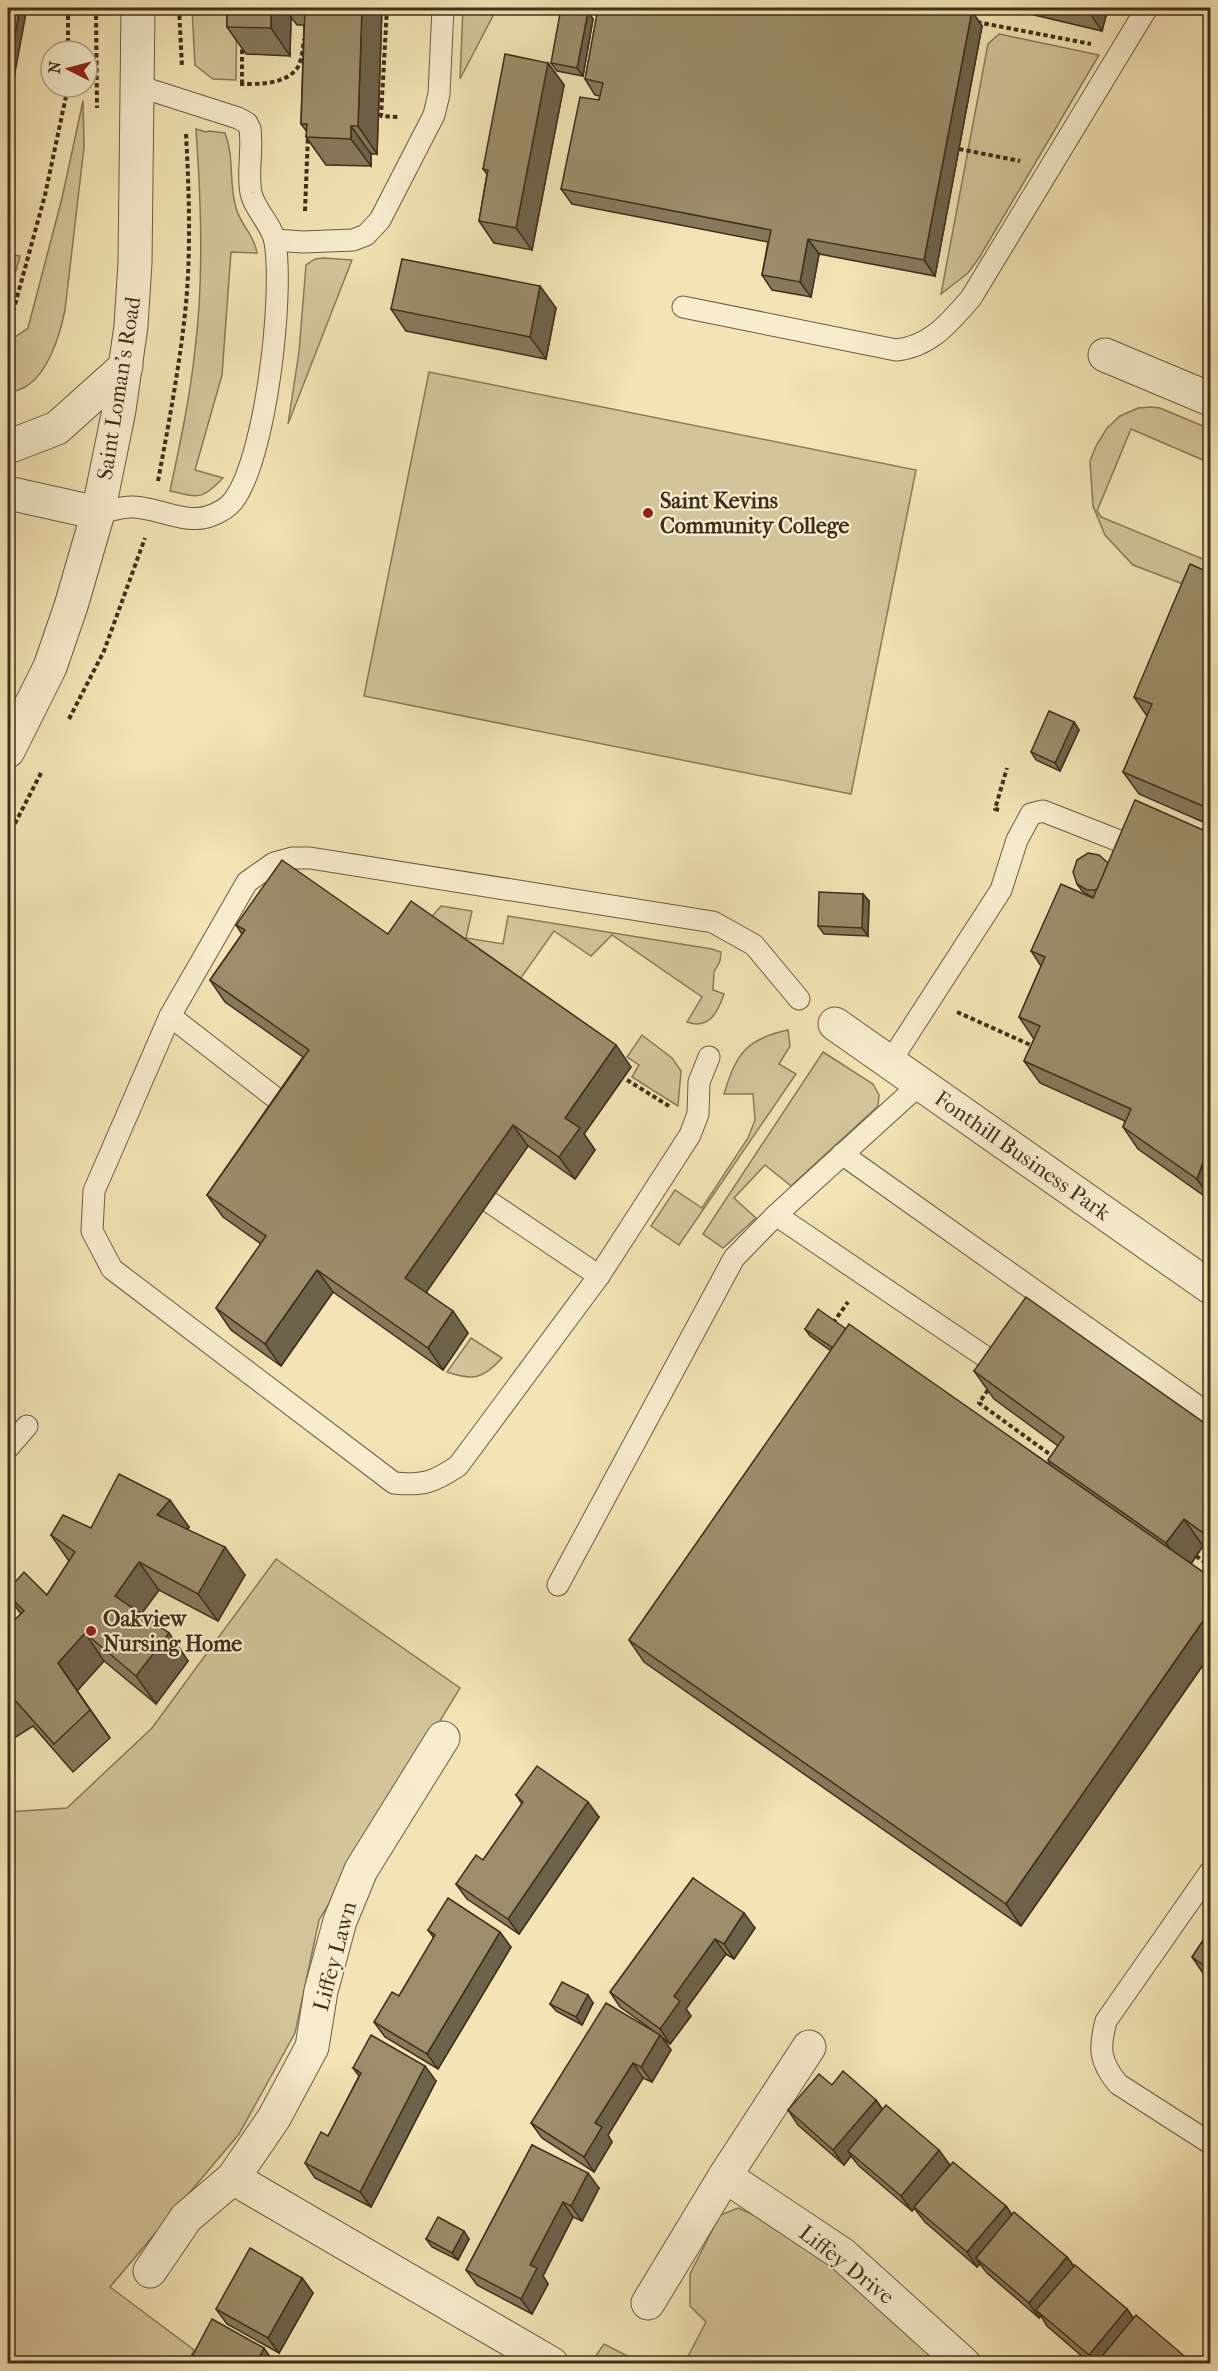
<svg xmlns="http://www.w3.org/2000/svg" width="1218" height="2371" font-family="'IM FELL French Canon',serif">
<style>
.green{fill:#d3c59a;stroke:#887a5b;stroke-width:1.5}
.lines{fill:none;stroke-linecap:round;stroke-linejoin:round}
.service-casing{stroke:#6b5c42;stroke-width:23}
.minor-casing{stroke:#6b5c42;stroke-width:35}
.tertiary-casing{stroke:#6b5c42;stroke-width:35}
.path{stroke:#3e2f1c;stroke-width:4;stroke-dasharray:4.5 3;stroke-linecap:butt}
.service{stroke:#f7edce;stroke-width:21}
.minor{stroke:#f7edce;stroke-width:33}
.tertiary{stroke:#f7edce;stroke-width:33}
.wall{fill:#86795c;stroke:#3e2f1c;stroke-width:1.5}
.shaded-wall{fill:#6d634b;stroke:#3e2f1c;stroke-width:1.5}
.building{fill:#9c8d6b;stroke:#3e2f1c;stroke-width:1.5}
.poi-dot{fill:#8f2418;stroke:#f7edce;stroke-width:2}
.labels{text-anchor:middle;stroke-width:4.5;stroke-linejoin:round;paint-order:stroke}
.street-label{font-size:22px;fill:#3e2f1c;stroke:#f7edce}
.poi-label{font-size:22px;font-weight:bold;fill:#3e2f1c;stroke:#f7edce;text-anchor:start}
</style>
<rect width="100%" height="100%" fill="#f2e4b4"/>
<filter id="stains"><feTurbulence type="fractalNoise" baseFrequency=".00333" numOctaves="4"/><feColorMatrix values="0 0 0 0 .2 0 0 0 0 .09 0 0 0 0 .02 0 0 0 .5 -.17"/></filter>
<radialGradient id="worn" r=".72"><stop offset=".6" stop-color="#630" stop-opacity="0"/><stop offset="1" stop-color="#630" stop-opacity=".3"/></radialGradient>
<g class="green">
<path d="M192,8H237L236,80L213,79L195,65Z"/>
<path d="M463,8H497L460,79Z"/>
<path d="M999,34L1099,55L979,258L968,273L941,294L988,44Z"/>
<path d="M83,101L84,147L65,310C60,335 48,374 25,387C19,390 13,392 8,395V342L28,328L62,198Z"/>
<path d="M196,129L206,132L209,131L225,133C235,158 228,186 237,211C242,226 255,237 257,253L231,252L222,375L195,470L223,478C201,501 199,497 170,491C180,444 190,397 195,350C204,277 201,202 196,129Z"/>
<path d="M8,254L20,256L8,298Z"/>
<path d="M323,258L352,260L288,424L299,352L306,265L315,259Z"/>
<path d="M429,372L916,470L851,794L364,696Z"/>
<path d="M1150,407L1160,408L1210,429V463L1131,429L1097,511L1101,517L1210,562V585L1201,591L1133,565L1105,535L1093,506L1090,461L1096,446L1107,428L1120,416L1138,408Z"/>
<path d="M441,906L472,911L466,938L503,944L508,916L712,949L721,952L720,961L714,972L713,990L724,994C718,1012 709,1030 687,1022L702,997L612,935L591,956L554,931L518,982L429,920Z"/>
<path d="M788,1030L790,1046L779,1064L796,1074L679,1245L651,1226L675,1190L702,1208L748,1138L755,1120L753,1094H724C736,1055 745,1039 788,1030Z"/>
<path d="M642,1035L672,1058L681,1071L678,1106L632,1077L639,1065L627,1057Z"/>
<path d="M823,1052L873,1084L879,1095L878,1106L791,1186L765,1165L734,1198L756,1218L723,1248L703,1234Z"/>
<path d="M471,1338L502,1358C483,1379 473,1381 447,1372Z"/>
<path d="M276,1559L460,1688L319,1920L295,2033L239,2134L110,2287L194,2350L187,2363L8,2364V1812L67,1808L152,1728Z"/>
<path d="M738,2208L756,2216L830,2259L925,2345L931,2364H684L706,2322L690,2306V2274L720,2215Z"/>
<path d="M604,2344L641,2363H591Z"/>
</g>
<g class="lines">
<g class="service-casing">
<g id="service">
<path d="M275,240L303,242L353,240L366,235L380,220L434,115L439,94L443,8"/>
<path d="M683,307L896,350C930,347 949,323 971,298L1147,8"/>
<path d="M98,513C109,511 123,506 134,507C158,508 187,525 210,516C218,513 228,508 233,501C266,459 284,295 275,242C272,224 255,211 251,193C247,172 253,150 250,129L247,123L238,118L138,86"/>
<path d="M170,1016L295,1113"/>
<path d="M709,1057L699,1082L698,1114L690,1135L599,1276L458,1466C434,1482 423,1486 394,1483L112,1269L92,1231L94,1191L170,1016L247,882L274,863L292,858H310L713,922L754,945L799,999"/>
<path d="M890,1062L1001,890L1017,840L1031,814L1043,811L1127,844"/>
<path d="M842,1154L1210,1415"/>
<path d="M491,1203L599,1276"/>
<path d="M776,1215L990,1360"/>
<path d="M8,1448L27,1426"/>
<path d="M558,1585L734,1258L776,1215L920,1084"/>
<path d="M1210,1872L1106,2021C1099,2048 1099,2061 1118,2084L1210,2143"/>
</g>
</g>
<g class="minor-casing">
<g id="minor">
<path d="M1105,355L1210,399"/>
<path d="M8,447L57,428L126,366"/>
<path d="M8,493L98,513"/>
<path d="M835,1024L1210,1287"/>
<path d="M725,2176L842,2254L964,2364"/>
<path d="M233,2178L552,2364"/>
<path d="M150,2271L186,2218L233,2178L274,2118L312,2047L321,1991L340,1921L361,1870L443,1738"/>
<path d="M648,2303L725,2176L809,2047"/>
</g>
</g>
<g class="tertiary-casing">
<path id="tertiary" d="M8,751L50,667L71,606L98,513L119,410L131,326L135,263L138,8"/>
</g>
<g class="path">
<path d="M68,8V51"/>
<path d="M96,8L97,108"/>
<path d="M179,8L182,67"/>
<path d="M387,8L381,116L399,117"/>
<path d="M977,22L1091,44"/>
<path d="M240,84C258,84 286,85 298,67C302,60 303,47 304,39"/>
<path d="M242,84V44"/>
<path d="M959,149L1020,161"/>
<path d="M305,211L308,135"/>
<path d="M8,317L13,312L45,195L68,87"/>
<path d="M158,481C169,422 180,364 186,304C191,247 189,191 186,134"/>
<path d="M69,719L104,651L145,538"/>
<path d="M999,810L995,809L1007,768"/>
<path d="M8,837L42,771"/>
<path d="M957,1012L1035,1047"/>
<path d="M627,1080L669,1106"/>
<path d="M833,1323L848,1302"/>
<path d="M988,1390L979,1403L1055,1458"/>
<path d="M1196,1556L1210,1566"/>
</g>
<use href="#service" class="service"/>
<use href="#minor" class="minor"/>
<use href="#tertiary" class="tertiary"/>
</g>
<g class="wall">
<path d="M227,8H382L377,154H371V166L326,165L306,137L307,132L301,124L304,25H297L291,17L290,56L246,54L227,27Z"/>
<path d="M1005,8H1108L1102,31Z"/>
<path d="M588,12L593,19L583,76L557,71L551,63Z"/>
<path d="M982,26L935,276L819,254L811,297L772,290L762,275L768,242L572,204L561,189L599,100L600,96L595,95L585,79Z"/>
<path d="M548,63L564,85L532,250L494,243L479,221L487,174L483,169Z"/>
<path d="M556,308L546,359L406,331L391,309Z"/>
<path d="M1210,573V825L1139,794L1123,772L1147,716L1134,697Z"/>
<path d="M1074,722L1079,730L1060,771L1036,760L1031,752Z"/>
<path d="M1210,833V1200L1138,1149L1123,1127L1125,1121L1040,1083L1024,1061L1034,1039L1019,1017L1041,966L1031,951L1092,897L1082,891L1077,884L1108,863Z"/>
<path d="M863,894L869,901L868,936L824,934L818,926Z"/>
<path d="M236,925L388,934L631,1067L584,1134L595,1150L575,1179L528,1146L426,1292L468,1333L443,1370L333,1292L281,1366L231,1330L216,1308L261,1244L223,1217L207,1195L303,1057L225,1002L210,980L242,934Z"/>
<path d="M805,1329H846L1051,1466L1048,1460L1058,1446L994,1399L974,1371L1210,1427V1552L1203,1546L1191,1564L1210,1577V1655L1021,1926L644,1662L629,1640L831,1351L810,1336Z"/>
<path d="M189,1527L188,1530L245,1575L218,1621L159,1590L141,1614L169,1633L188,1661L156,1704L104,1661L77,1691L110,1738L73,1772L33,1726L8,1742V1626L21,1614L8,1596V1590L47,1595L69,1561L51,1535L91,1528Z"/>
<path d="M516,1795L599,1817L519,1934L467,1899L456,1884L483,1860L522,1804Z"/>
<path d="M693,1878L755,1928L734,1959L726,1954L686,2009L691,2016L670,2044L663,2038L671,2050L652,2082L643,2078L608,2135L612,2142L594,2172L542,2138L531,2123L651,2029L620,2007L610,1992Z"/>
<path d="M428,1930L511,1947L438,2069L385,2037L374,2022L399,1996L434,1938Z"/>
<path d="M1210,1930V1981L1207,1979L1192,1957Z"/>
<path d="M593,2003L582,2025L556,2011L550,2004Z"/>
<path d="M353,2068L436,2081L371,2207L315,2178L305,2163L328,2136L359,2076Z"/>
<path d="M832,2085L876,2100L883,2110L950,2165L1006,2206L1012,2215L1067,2257L1074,2266L1127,2309L1134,2319L1192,2364H1091L1047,2326L1041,2316L1039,2318L987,2273L980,2264L977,2267L925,2222L914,2208L912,2211L859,2166L851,2156L844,2165L798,2125L788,2110Z"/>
<path d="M532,2145L599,2188L582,2221L573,2217L543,2276L548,2284L532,2314L477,2285L466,2270Z"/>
<path d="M426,2239H469L458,2260L432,2247Z"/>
<path d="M302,2278L313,2293L279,2353L227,2324L216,2309Z"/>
</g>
<g class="shaded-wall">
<path d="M20,8H27L8,110V73Z"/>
<path d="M271,8H285L291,17L290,56L271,28Z"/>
<path d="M362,8H382L377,154L358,126Z"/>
<path d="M1087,8H1108L1102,31L1087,9Z"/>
<path d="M972,11L982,26L935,276L924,260Z"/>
<path d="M588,12L593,19L583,76L577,68Z"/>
<path d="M548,63L564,85L532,250L516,228Z"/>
<path d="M351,126L371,154V166L351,139Z"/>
<path d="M808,239L819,254L811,297L800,282Z"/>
<path d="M540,286L556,308L546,359L530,337Z"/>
<path d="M1074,722L1079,730L1060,771L1055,763Z"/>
<path d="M863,894L869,901L868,936L862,928Z"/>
<path d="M616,1045L631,1067L584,1134L595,1150L575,1179L559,1157L565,1118Z"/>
<path d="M513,1125L528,1146L421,1300L405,1278Z"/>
<path d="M1210,1143V1199L1197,1179Z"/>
<path d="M317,1270L333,1292L281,1366L265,1344Z"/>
<path d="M453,1311L468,1333L443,1370L428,1348Z"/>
<path d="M170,1500L189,1527L176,1543L157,1515Z"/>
<path d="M1184,1519L1203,1546L1186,1571L1166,1543Z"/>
<path d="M225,1547L245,1575L218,1621L198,1594Z"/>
<path d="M139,1562L159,1590L134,1624L115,1596Z"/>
<path d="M1210,1611V1655L1021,1926L1006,1904Z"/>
<path d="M85,1633L104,1661L77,1691L110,1738L58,1663Z"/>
<path d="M169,1633L188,1661L156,1704L136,1676Z"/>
<path d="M588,1802L599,1817L519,1934L508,1919Z"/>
<path d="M744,1913L755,1928L734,1959L724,1944Z"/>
<path d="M500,1932L511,1947L438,2069L427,2054Z"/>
<path d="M715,1939L726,1954L686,2009L691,2016L670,2044L660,2029L674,1996Z"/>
<path d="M588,1995L593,2003L582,2025L576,2017Z"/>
<path d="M660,2035L671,2050L652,2082L641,2067Z"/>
<path d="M633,2063L643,2078L608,2135L612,2142L594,2172L584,2157L595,2123Z"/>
<path d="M425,2066L436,2081L371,2207L360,2192Z"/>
<path d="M876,2100L886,2115L848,2151L851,2156L844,2165L833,2150Z"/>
<path d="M939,2150L950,2165L912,2211L901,2196Z"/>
<path d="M588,2173L599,2188L582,2221L571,2206Z"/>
<path d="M563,2202L573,2217L543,2276L548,2284L532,2314L521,2299L530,2265Z"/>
<path d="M1006,2206L1016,2221L976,2258L980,2264L977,2267L967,2252Z"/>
<path d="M464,2231L469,2239L458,2260L452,2253Z"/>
<path d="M1067,2257L1078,2272L1036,2310L1041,2316L1039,2318L1029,2303Z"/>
<path d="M302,2278L313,2293L279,2353L268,2338Z"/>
<path d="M1127,2309L1138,2325L1098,2361L1100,2364H1094L1089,2355Z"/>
<path d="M264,2348L275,2364H256Z"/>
</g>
<g class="building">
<path d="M8,8H20L8,73Z"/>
<path d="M227,8H271V28L227,27Z"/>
<path d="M305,8H362L358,126H351V139L306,137L307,124H301Z"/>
<path d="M561,8H566L588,12L577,68L551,63Z"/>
<path d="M598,8H955L972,11L924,260L808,239L800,282L762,275L771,230L561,189L580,97L599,100L603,83L585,79Z"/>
<path d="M505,54L548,63L516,228L479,221L488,170L483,169Z"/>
<path d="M402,259L540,286L530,337L391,309Z"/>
<path d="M1190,564L1210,573V809L1123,772L1152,704L1134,697Z"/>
<path d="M1049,711L1074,722L1055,763L1031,752Z"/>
<path d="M1135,800L1210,833V1143L1197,1179L1123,1127L1131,1109L1024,1061L1040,1026L1019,1017L1045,957L1031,951L1061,884L1093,898Z"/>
<path d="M1088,853L1099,855L1108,863L1097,889L1094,890H1087L1077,884L1073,872L1077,860Z"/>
<path d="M282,860L388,934L411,901L616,1045L565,1118L580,1128L559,1157L513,1125L405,1278L453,1311L428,1348L317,1270L265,1344L216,1308L266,1236L207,1195L309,1050L210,980L245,930L236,925Z"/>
<path d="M819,892L863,894L862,928L818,926Z"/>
<path d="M1026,1297L1210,1427V1538L1184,1519L1166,1543L1048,1460L1064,1437L974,1371Z"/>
<path d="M818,1309L846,1329L833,1348L805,1329Z"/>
<path d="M849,1324L1210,1577V1611L1006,1904L629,1640Z"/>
<path d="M119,1474L170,1500L157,1515L225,1547L198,1594L139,1562L115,1596L169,1633L136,1676L85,1633L58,1663L90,1710L54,1744L13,1698L8,1702V1626L24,1611L8,1595V1590L24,1572L47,1595L75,1552L51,1535L63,1515L91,1528Z"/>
<path d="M537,1766L588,1802L508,1919L456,1884L476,1855L483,1860L523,1802L516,1795Z"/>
<path d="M693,1878L744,1913L724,1944L715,1939L674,1996L680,2001L660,2029L610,1992Z"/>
<path d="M448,1898L500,1932L427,2054L374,2022L392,1992L399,1996L435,1935L428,1930Z"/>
<path d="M1210,1930V1970L1192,1957Z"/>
<path d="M562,1982L588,1995L576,2017L550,2004Z"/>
<path d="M606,2003L660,2035L641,2067L633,2063L595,2123L602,2127L584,2157L531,2123Z"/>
<path d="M371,2035L425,2066L360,2192L305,2163L321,2132L328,2136L361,2073L353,2068Z"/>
<path d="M843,2071L876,2100L833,2150L788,2110L819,2074L832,2085Z"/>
<path d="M886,2105L939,2150L901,2196L848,2151Z"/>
<path d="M532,2145L588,2173L571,2206L563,2202L530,2265L537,2268L521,2299L466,2270Z"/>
<path d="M953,2162L1006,2206L967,2252L914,2207Z"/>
<path d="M1014,2212L1067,2257L1029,2303L976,2258Z"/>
<path d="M438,2217L464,2231L452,2253L426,2239Z"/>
<path d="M250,2248L302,2278L268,2338L216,2309Z"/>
<path d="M1075,2265L1127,2309L1089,2355L1036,2310Z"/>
<path d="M1136,2315L1189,2360L1186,2364H1101L1098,2361Z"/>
<path d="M212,2319L264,2348L256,2364H188Z"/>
<path d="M369,2359L379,2364H367Z"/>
</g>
<g class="poi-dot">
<circle cx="648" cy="513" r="6"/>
<circle cx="91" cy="1631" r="6"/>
</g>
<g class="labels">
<g class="street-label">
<text transform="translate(118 388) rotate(-81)" y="8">Saint Loman's Road</text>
<text transform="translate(1023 1155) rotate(35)" y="8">Fonthill Business Park</text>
<text transform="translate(334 1956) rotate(-75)" y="8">Liffey Lawn</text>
<text transform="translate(847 2264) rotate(38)" y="8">Liffey Drive</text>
</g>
<g class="poi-label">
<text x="660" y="508">Saint Kevins<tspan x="660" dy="25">Community College</tspan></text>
<text x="103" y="1626">Oakview<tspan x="103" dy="25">Nursing Home</tspan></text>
</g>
</g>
<rect width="1218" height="2371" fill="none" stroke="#f2e4b4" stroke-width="30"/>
<rect x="9" y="9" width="1200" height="2353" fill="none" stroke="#3e2f1c" stroke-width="3"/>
<rect x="15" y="15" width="1188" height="2341" fill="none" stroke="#3e2f1c" stroke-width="1.5"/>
<g transform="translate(69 69) rotate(276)"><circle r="28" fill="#f7edce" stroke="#ada187" stroke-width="1.5"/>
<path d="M0-4.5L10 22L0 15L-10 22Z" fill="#8f2418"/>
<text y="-9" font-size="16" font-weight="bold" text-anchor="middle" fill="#3e2f1c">N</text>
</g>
<rect width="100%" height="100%" filter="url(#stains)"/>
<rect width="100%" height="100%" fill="url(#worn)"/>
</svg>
